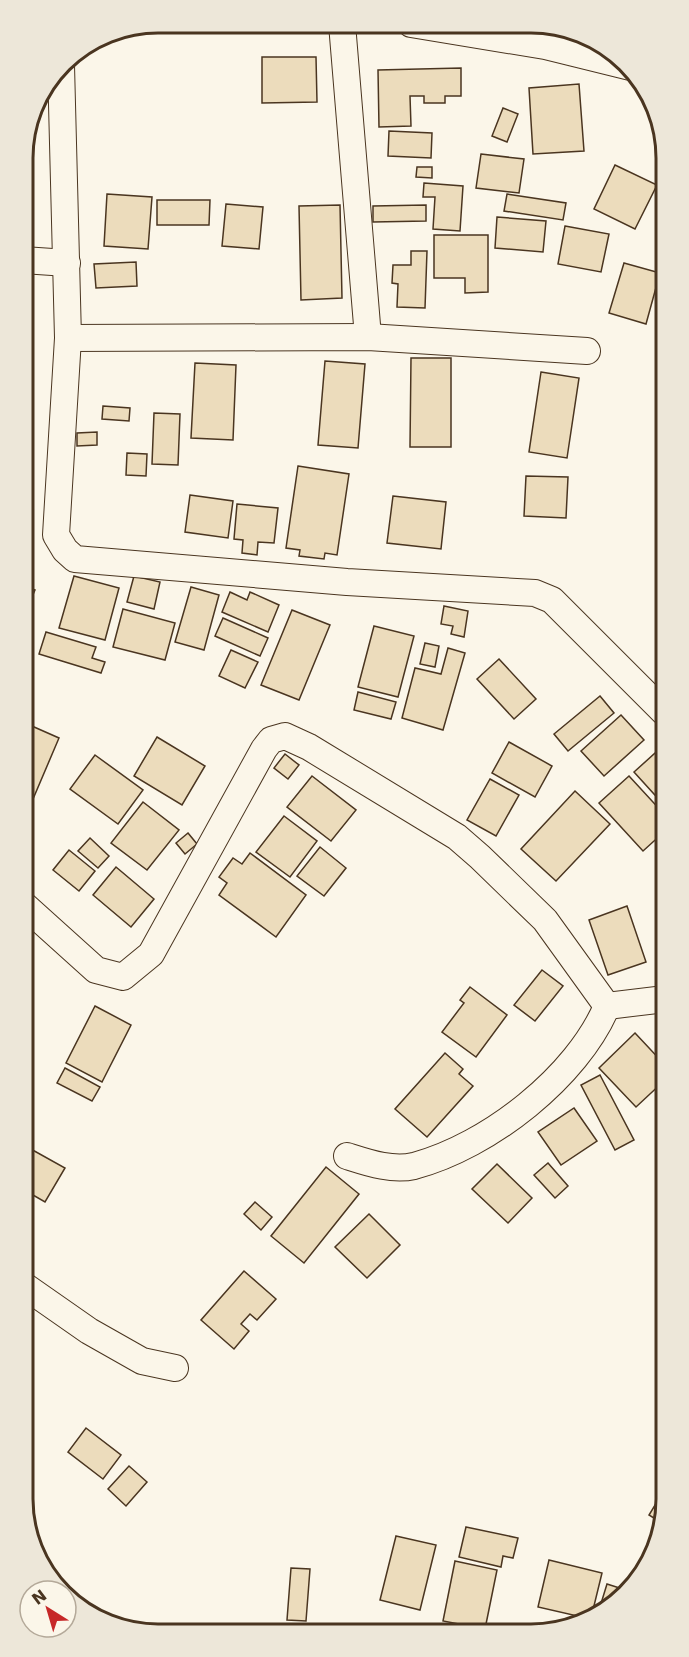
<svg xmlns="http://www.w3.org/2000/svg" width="689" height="1657" font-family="'DejaVu Sans',sans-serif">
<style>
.building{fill:#ecdcbc;stroke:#4a3520;stroke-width:1.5}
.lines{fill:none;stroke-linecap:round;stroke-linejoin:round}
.minor-casing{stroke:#4a3520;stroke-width:28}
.minor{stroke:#fbf6e9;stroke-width:26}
.rim{fill:none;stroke:#4a3520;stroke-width:3}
</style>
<rect width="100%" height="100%" fill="#fbf6e9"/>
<g class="building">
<path d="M262,57H316L317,102L262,103Z"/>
<path d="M461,68V96H445V103H424V96H410L411,126L379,127L378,70Z"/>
<path d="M579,84L584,151L533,154L529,88Z"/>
<path d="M503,108L518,114L507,142L492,136Z"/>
<path d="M389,131L432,133L431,158L388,156Z"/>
<path d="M481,154L524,159L519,193L476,188Z"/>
<path d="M615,165L657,185L635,229L594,209Z"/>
<path d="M417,167H432V178L416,177Z"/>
<path d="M424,183L463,186L460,231L433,229L435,197H423Z"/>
<path d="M107,194L152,197L148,249L104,246Z"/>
<path d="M507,194L566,203L563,220L504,211Z"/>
<path d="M662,196V213L657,210Z"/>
<path d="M157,200H210L209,225H157Z"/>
<path d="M226,204L263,207L259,249L222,246Z"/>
<path d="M340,205L342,298L301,300L299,206Z"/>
<path d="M426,205V221L373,222V206Z"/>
<path d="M497,217L546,221L543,252L495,248Z"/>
<path d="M565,226L609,234L601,272L558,264Z"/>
<path d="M434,235H488V292L465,293V278H434Z"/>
<path d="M411,251H427L425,308L397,307L398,284L392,283L393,265H411Z"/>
<path d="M136,262L137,286L96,288L94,264Z"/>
<path d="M624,263L660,273L646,324L609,313Z"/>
<path d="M411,358H451V447H410Z"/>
<path d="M325,361L365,364L358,448L318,445Z"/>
<path d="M195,363L236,365L233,440L191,438Z"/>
<path d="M23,364L31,365L24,433Z"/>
<path d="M541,372L579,378L567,458L529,452Z"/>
<path d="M103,406L130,408L129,421L102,419Z"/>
<path d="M154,413L180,414L178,465L152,464Z"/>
<path d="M97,432V445L77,446V433Z"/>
<path d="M127,453L147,454L146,476L126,475Z"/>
<path d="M298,466L349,474L337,555L325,553L324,559L299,556L300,550L286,548Z"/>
<path d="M526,476L568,477L566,518L524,516Z"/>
<path d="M190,495L233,501L228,538L185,532Z"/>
<path d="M393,496L446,502L441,549L387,543Z"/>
<path d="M237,504L278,508L274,543L258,542L257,555L242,553L243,540L234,539Z"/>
<path d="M24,507L28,508L26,537H24Z"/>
<path d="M74,576L119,588L105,640L59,628Z"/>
<path d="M134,576L160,582L154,609L127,602Z"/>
<path d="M24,586L35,590L24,616Z"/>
<path d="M191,587L219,595L204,650L175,642Z"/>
<path d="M230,592L247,600L250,592L279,605L268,632L222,612Z"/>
<path d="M444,606L468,611L464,637L451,634L453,626L441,624Z"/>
<path d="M123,609L175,623L165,660L113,647Z"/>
<path d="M292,610L330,625L299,700L261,685Z"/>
<path d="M223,618L268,638L260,656L215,636Z"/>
<path d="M374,626L414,636L398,697L358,687Z"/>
<path d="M46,632L96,647L92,658L105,662L101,673L39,654Z"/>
<path d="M425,643L439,646L435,667L420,664Z"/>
<path d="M448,648L465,653L443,730L402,718L415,668L441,674Z"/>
<path d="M231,650L258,662L245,688L219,676Z"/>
<path d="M499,659L536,699L514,719L477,679Z"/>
<path d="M358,692L396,702L391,719L354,710Z"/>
<path d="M600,696L614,713L568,751L554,734Z"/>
<path d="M621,715L644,740L604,776L581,751Z"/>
<path d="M25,723L59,738L33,799L25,796Z"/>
<path d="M157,737L205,766L182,805L134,776Z"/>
<path d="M509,742L552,766L535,797L492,773Z"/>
<path d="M664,745V805L634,772Z"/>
<path d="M285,754L299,765L288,779L274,768Z"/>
<path d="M95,755L143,790L118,824L70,789Z"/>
<path d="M312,776L356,810L331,841L287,807Z"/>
<path d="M629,776L664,814V832L643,851L599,803Z"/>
<path d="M490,779L519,795L496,836L467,820Z"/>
<path d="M575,791L610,824L556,881L521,849Z"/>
<path d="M143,802L179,830L147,870L111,843Z"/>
<path d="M284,816L317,841L290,877L256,852Z"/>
<path d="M25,833L33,841L25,849Z"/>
<path d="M188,833L197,844L185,854L176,843Z"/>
<path d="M90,838L109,856L98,868L78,851Z"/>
<path d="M320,847L346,868L324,896L297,876Z"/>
<path d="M69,850L95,871L79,891L53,870Z"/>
<path d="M250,853L306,895L276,937L219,895L227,883L219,877L233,858L242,864Z"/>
<path d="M116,867L154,899L131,927L93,895Z"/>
<path d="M627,906L646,962L608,975L589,920Z"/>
<path d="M542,970L563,986L535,1021L514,1005Z"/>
<path d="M470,987L507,1015L476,1057L442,1032L464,1003L460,1000Z"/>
<path d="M95,1006L131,1025L102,1082L66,1063Z"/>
<path d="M635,1033L665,1065V1080L636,1107L599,1068Z"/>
<path d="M445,1053L463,1069L459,1074L473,1086L427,1137L395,1109Z"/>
<path d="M65,1068L100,1087L92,1101L57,1083Z"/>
<path d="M600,1075L634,1140L615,1150L581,1085Z"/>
<path d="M574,1108L597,1141L561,1165L538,1132Z"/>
<path d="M29,1148L65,1168L45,1202L26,1191V1153Z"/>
<path d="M548,1163L568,1186L555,1198L534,1175Z"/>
<path d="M497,1164L532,1198L508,1223L472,1189Z"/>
<path d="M326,1167L359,1194L304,1263L271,1236Z"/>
<path d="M255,1202L272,1217L261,1230L244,1214Z"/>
<path d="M369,1214L400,1245L367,1278L335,1247Z"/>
<path d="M244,1271L276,1299L257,1320L250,1314L241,1324L249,1331L234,1349L201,1320Z"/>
<path d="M86,1428L121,1455L103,1479L68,1452Z"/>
<path d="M129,1466L147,1482L126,1506L108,1489Z"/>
<path d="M666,1487V1508L660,1522L649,1515Z"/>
<path d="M466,1527L518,1538L513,1558L503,1556L501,1567L459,1557Z"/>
<path d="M396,1536L436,1545L420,1610L380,1600Z"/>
<path d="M549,1560L602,1573L592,1614L586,1618L538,1607Z"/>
<path d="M455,1561L497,1570L485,1629L443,1621Z"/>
<path d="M291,1568L310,1569L306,1621L287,1620Z"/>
<path d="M607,1584L629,1591L599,1610Z"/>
</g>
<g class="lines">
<g class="minor-casing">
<g id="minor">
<path d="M342,24L368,337"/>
<path d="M411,24L545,46L630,67"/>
<path d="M61,65L68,338L56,535L65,550L75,559L347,582L535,593L552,600L664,712"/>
<path d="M23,260L67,263"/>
<path d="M68,338L368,337L587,351"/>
<path d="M25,906L96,970L123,977L151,954L264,749L271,740L285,736L309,747L457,837L480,857L545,920L607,1006"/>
<path d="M607,1006L665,999"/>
<path d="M347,1156C369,1163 392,1171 414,1166C489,1146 577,1077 607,1006"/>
<path d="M26,1287L89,1331L142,1361L175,1368"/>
</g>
</g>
<use href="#minor" class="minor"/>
</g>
<path d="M0 0H689V1657H0ZM158 33H531A125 125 0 0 1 656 158V1499A125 125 0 0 1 531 1624H158A125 125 0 0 1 33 1499V158A125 125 0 0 1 158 33Z" fill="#ede7d9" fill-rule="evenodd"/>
<path class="rim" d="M158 33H531A125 125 0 0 1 656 158V1499A125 125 0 0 1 531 1624H158A125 125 0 0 1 33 1499V158A125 125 0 0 1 158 33Z"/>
<g transform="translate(48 1609) rotate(323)"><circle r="28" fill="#fbf6e9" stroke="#b4a999" stroke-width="1.5"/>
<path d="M0-4.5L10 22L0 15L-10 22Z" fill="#c62828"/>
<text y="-9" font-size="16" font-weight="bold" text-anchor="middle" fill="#4a3520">N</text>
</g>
</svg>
